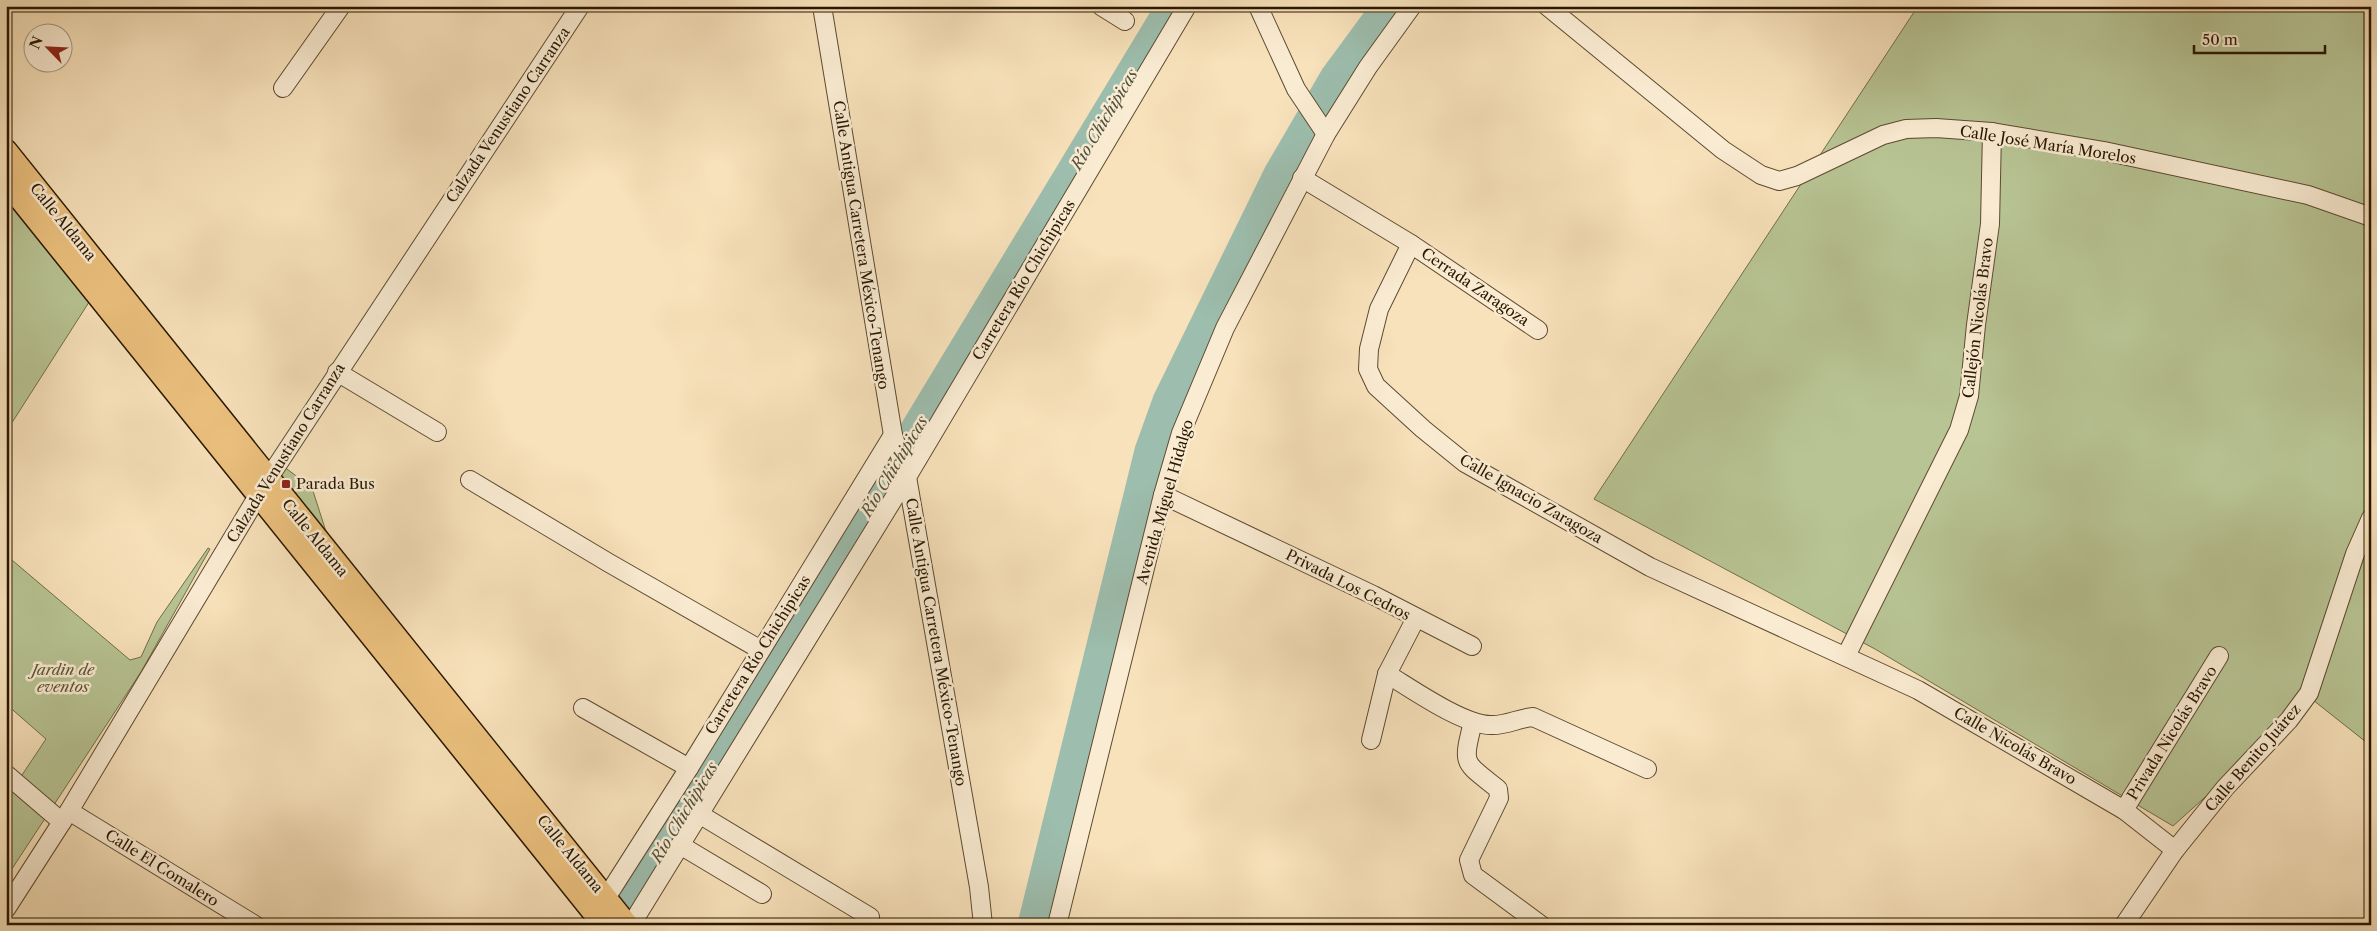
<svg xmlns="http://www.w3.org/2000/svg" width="2377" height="931" font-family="'Libre Caslon Text',serif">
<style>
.green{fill:#b8c494;stroke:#706e4a}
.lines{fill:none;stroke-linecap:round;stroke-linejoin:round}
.river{stroke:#9dbeae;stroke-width:31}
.minor-casing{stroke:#5d4a2f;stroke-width:20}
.major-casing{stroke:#291700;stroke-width:25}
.minor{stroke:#faecd3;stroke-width:18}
.major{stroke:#ecc17e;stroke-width:22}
.poi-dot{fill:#8f2418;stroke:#faecd3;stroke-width:2}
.labels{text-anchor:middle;stroke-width:5;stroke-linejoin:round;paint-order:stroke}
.street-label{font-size:15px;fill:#291700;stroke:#faecd3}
.poi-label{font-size:15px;fill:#291700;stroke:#faecd3;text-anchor:start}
.park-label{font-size:15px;font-style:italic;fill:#5b5434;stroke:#faecd3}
.water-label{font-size:16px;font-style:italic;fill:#52513d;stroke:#faecd3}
</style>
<rect width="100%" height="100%" fill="#f8e2bb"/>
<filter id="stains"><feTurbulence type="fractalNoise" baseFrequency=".004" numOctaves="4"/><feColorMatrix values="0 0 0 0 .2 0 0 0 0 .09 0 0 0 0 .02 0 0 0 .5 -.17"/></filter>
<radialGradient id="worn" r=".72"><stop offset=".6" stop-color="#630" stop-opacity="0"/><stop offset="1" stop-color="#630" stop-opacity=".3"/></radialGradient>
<g class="green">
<path d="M1918,6H2371V746L2313,700L2173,826L1875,649L1594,499Z"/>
<path d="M6,198L91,299L6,432Z"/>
<path d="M283,466L312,488L331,547L271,479Z"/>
<path d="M208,548L210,549L141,672L6,878V799L46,739L6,704V555L130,660L141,657L157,622Z"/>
</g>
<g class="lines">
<g class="river">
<path d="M616,925L1172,6"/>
<path d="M1033,925L1150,451L1168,401L1279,174L1335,78L1388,6"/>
</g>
<g class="minor-casing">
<g id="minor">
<path d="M822,6L893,435L907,477L979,887L983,925"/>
<path d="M1101,6L1125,21"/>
<path d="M1258,6L1296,89L1326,134"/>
<path d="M1547,6L1723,150L1761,175L1779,181L1797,176L1883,135L1906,129L1936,128L1992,132L2104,151L2308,195L2371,217"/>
<path d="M283,88L341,6"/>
<path d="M1302,178L1411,244L1538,330"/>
<path d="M1411,244L1379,309L1369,349L1368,369L1376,386L1423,429L1465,463L1650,567L1918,690L2124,810L2175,850"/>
<path d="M337,372L437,432"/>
<path d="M470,480L609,563L761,650"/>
<path d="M1163,495L1373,595L1472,646"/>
<path d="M1846,656L1959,430L1969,396L1976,325L1990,224L1992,132"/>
<path d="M1387,674C1412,689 1463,725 1491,725C1505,726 1519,718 1533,717L1647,769"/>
<path d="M583,708L689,768"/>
<path d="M1473,722C1462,766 1463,761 1498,789L1499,798L1469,860L1473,875L1541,925"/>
<path d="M1371,740L1387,674L1416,618"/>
<path d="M6,774L62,822"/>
<path d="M2124,810L2219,656"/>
<path d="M69,811L255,925"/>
<path d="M699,814L870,917"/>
<path d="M680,845L762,894"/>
<path d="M6,909L69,811L268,479L580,6"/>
<path d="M599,909L689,768L893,435"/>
<path d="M631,925L907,477L1187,6"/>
<path d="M1057,925L1163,495L1181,433L1225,328L1326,134L1368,67L1412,6"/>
<path d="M2124,925L2175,850L2225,788L2289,720L2309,693L2355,554L2371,518"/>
</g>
</g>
<g class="major-casing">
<g id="major">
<path d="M6,151L627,925"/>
<path d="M6,181L604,925"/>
</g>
</g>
<use href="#minor" class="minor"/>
<use href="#major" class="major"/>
</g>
<rect class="poi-dot" x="281" y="479" width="10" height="10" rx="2.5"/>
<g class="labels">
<g class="street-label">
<text transform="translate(508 115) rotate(-56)" y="5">Calzada Venustiano Carranza</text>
<text transform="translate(2048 145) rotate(9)" y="5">Calle José María Morelos</text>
<text transform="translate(63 222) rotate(51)" y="5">Calle Aldama</text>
<text transform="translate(861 245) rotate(81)" y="5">Calle Antigua Carretera México-Tenango</text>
<text transform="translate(1024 280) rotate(-59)" y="5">Carretera Río Chichipicas</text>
<text transform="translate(1475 287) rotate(34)" y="5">Cerrada Zaragoza</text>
<text transform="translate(1978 318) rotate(-83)" y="5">Callejón Nicolás Bravo</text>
<text transform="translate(286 453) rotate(-58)" y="5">Calzada Venustiano Carranza</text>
<text transform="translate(1531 499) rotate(30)" y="5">Calle Ignacio Zaragoza</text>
<text transform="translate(1165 502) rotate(-74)" y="5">Avenida Miguel Hidalgo</text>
<text transform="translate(315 538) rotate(51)" y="5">Calle Aldama</text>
<text transform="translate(1348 585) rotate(27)" y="5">Privada Los Cedros</text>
<text transform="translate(936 642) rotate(80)" y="5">Calle Antigua Carretera México-Tenango</text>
<text transform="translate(758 655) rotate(-58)" y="5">Carretera Río Chichipicas</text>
<text transform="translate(2172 733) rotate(-58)" y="5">Privada Nicolás Bravo</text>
<text transform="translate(2015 746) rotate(30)" y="5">Calle Nicolás Bravo</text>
<text transform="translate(2253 758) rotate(-49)" y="5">Calle Benito Juárez</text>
<text transform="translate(570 854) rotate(51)" y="5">Calle Aldama</text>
<text transform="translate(162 868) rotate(32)" y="5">Calle El Comalero</text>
</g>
<g class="poi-label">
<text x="296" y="489">Parada Bus</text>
</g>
<g class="park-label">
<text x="63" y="675">Jardin de<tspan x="63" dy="17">eventos</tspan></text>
</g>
<g class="water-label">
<text transform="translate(1104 119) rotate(-59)" y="6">Río Chichipicas</text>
<text transform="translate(894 466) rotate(-59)" y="6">Río Chichipicas</text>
<text transform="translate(684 812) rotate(-59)" y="6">Río Chichipicas</text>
</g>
</g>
<rect width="2377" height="931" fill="none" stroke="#f8e2bb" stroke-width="25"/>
<rect x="8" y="8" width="2362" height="916" fill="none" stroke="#291700" stroke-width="2.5"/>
<rect x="12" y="12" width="2352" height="906" fill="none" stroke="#291700"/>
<g transform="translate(48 48) rotate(294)"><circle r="24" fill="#faecd3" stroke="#a6977f"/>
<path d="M0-4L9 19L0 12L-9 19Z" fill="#8f2418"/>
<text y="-8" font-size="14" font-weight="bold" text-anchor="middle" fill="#291700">N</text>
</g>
<path d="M2194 45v8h131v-8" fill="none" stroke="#291700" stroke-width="2.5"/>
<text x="2202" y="45" font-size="15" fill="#291700" stroke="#faecd3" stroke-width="4" paint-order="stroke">50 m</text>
<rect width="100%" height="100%" filter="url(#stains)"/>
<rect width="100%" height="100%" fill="url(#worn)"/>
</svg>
